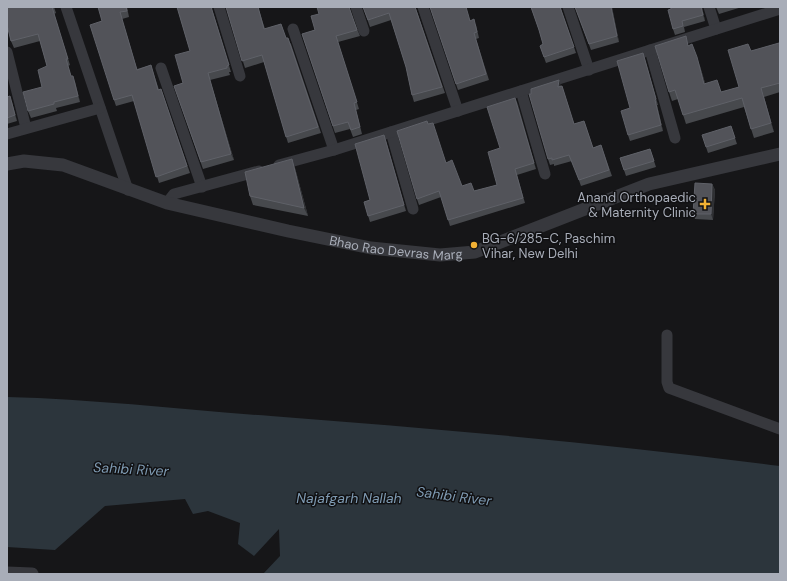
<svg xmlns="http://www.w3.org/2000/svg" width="787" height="581" font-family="'DM Sans',sans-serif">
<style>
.water{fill:#2c353c}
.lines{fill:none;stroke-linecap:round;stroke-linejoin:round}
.minor{stroke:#37383d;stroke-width:11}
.tertiary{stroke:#37383d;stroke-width:13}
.wall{fill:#47494d}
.shaded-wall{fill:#2f3033}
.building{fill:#525359;stroke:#5f6168}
.poi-dot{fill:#f2b134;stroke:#111113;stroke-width:1.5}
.labels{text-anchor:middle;stroke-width:3;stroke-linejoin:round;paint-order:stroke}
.poi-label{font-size:13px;fill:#a8adb8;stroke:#111113;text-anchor:end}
.street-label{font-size:13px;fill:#a8adb8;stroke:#111113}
.water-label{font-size:14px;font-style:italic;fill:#7f9bb3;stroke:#111113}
</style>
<rect width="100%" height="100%" fill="#161618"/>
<path class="water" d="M7,397C95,399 183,410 271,416C441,429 611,444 780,466V574H263L280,556L279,529L254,556L238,544L240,523L208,511L193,514L185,499L105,506L55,550L7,547Z"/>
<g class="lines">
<g class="minor">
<path d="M66,7L128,190"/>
<path d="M219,7L240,76"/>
<path d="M356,7L364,31"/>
<path d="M423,7L458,111"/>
<path d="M568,7L589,70"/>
<path d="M709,7L716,29"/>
<path d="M293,29L334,150"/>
<path d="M650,50L675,138"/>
<path d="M7,52L26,128"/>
<path d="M161,68L202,187"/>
<path d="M521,91L545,174"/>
<path d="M391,132L413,209"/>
<path d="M7,134L100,108"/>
<path d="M279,165L334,150L780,9"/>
<path d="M167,203L174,194L259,171"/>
<path d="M667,335V382L669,388L780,429"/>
</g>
<g class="tertiary">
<path id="s1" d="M7,164L24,161L63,165L167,203L288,231L371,248L440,255L475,252L649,184L780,154"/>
<path d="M7,573L32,574"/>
</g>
</g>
<g class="wall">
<path d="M7,7H54L56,13L54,14L70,65L68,66L71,76L75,82L80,102L56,108L57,111L31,118L28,111L42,87L47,66L40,41L14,48L11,41Z"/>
<path d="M127,7L129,17L122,19L137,69L151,65L159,90L161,89L190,173L159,183L134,101L116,106L114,100L102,21Z"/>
<path d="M177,7H213L212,9L231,72H229L230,75L210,80L234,160L203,169L174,86L183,83L190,51Z"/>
<path d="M226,7H258L265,29L281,24L286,38L291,44L321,133L288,143L264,62L245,68Z"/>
<path d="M363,7L416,9L445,93L414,102L412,95L406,67L391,20L370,27Z"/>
<path d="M430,7L470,20L476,25L479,38L476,39L489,80L458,90Z"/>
<path d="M528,7H562L561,9L576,53L546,63L540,46L543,44L539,30L531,8H528Z"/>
<path d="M575,7H612L619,42L591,50Z"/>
<path d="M702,7L705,21L684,27L685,32L675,35L673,29L671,9Z"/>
<path d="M716,7H742L719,14Z"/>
<path d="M349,9L360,36L338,42L359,109L356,110L362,134L353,137L350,129L335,133L302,34L315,30L319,14Z"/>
<path d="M689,45L700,66L705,83L722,92L739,87L751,51L780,45V92L764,97L774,132L754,138L744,107L686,124L678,99L672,101L669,92Z"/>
<path d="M643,53L658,105H657L663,131L630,141L628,135L630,108Z"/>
<path d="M561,86H562L564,92L574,124L584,121L593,148L601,145L612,176L581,186L572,161L554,166V164L550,165L548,159Z"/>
<path d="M7,97L12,102L17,121L7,124Z"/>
<path d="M515,98L536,169L517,175L525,203L450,226L441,197L419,205L417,199L446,162L462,186L474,191L497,185L500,148Z"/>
<path d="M731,126L737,144L708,153L706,147Z"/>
<path d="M386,141L406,211L370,222L364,202L370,200Z"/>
<path d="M650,149L656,167L626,176L620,158Z"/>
<path d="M292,159L295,168L308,216L253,205L250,196Z"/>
<path d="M712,184L715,190L713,220L695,219L693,214Z"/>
</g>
<g class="shaded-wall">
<path d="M211,7H213L212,9L231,72Z"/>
<path d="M611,7H612L619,42L617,36Z"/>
<path d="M701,7H702L705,21L703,15Z"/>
<path d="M643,53L645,59L658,105L656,99Z"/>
<path d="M697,57L700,66L708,93L704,84Z"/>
<path d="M208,73L210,80L234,160L231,154Z"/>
<path d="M73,76L75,82L80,102L78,96Z"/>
<path d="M559,80L561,86L560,93L558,87Z"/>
<path d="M761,88L764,97L774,132L771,123Z"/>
<path d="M10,96L12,102L17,121L15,115Z"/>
<path d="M515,98L518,104L536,169L534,163Z"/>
<path d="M655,100L657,105L663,131L661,125Z"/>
<path d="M384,135L386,141L406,211L404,205Z"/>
<path d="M292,159L295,168L308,216L304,208Z"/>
<path d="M712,184L715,190L713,220L711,214Z"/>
</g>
<g class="building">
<path d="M7,7H53H52L68,59H66L71,76H73L78,96L54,102V104L28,111L23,92L42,87L38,70L47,66L38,34L11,41L7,25Z"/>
<path d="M98,7H126L127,11L120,12L137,70L151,65L158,90L161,89L187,166L156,177L132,95L114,100L90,25L102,21Z"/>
<path d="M177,7H211L229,65L227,66V68L208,73L231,154L201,162L174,86L183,83L175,55L190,51Z"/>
<path d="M226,7H258L264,29L281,24L286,38H288L318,127L286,137L262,55L242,61Z"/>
<path d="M317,7H349L357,30L336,36L357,102L354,103L360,127L351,130L348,122L333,126L302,34L315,30L311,16L319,14Z"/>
<path d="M363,7H415L442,87L412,95L406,67L389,13L368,20Z"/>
<path d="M430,7H466L470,21L474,19L477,32L474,33L486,74L456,84Z"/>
<path d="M531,7H560L574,47L544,57L540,46L543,44L539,30Z"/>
<path d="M575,7H611L617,36L589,44Z"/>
<path d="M671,7H701L703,15L682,21L683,26L673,29L668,10L671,9Z"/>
<path d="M686,36L688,46L692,44L697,57L704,84L717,80L721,92L739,87L728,50L748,44L751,51L779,43L780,45V83L761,88L771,123L751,129L742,98L683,115L675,90L669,92L655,46Z"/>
<path d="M643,53L656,99L655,100L661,125L628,135L621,111L630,108L617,61Z"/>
<path d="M559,80L558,87L562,86L574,124L584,121L593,148L601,145L609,170L579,180L569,155L552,160V158L548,159L529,94H531V89Z"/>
<path d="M10,96L15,115L7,118V97Z"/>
<path d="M515,98L534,163L515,169L523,198L448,220L439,191L417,199L397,131L427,121L428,124L433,123L446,163L452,160L462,186L471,183L474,191L497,185L488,152L500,148L487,107Z"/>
<path d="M731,126L735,138L706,147L702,135Z"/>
<path d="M384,135L404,205L368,216L364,202L370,200L355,144Z"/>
<path d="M650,149L654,161L624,170L620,158Z"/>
<path d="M292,159L304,208L250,196L245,172Z"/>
<path d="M695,183L712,184L711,214H693Z"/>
</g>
<g class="poi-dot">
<path d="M703 198h4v4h4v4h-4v4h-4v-4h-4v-4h4z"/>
<circle cx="474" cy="245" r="4"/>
</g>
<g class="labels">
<g class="poi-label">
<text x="696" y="202">Anand Orthopaedic<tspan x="696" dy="15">&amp; Maternity Clinic</tspan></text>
<text x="482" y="243" text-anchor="start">BG-6/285-C, Paschim<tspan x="482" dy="15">Vihar, New Delhi</tspan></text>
</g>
<g class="street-label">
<text dy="5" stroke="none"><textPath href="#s1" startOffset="401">Bhao Rao Devras Marg</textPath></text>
</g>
<g class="water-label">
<text transform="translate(131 469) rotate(3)" y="5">Sahibi River</text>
<text transform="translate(454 496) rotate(7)" y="5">Sahibi River</text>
<text x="349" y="503">Najafgarh Nallah</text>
</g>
</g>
<rect width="787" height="581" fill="none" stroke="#a8adb8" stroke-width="16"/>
</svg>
